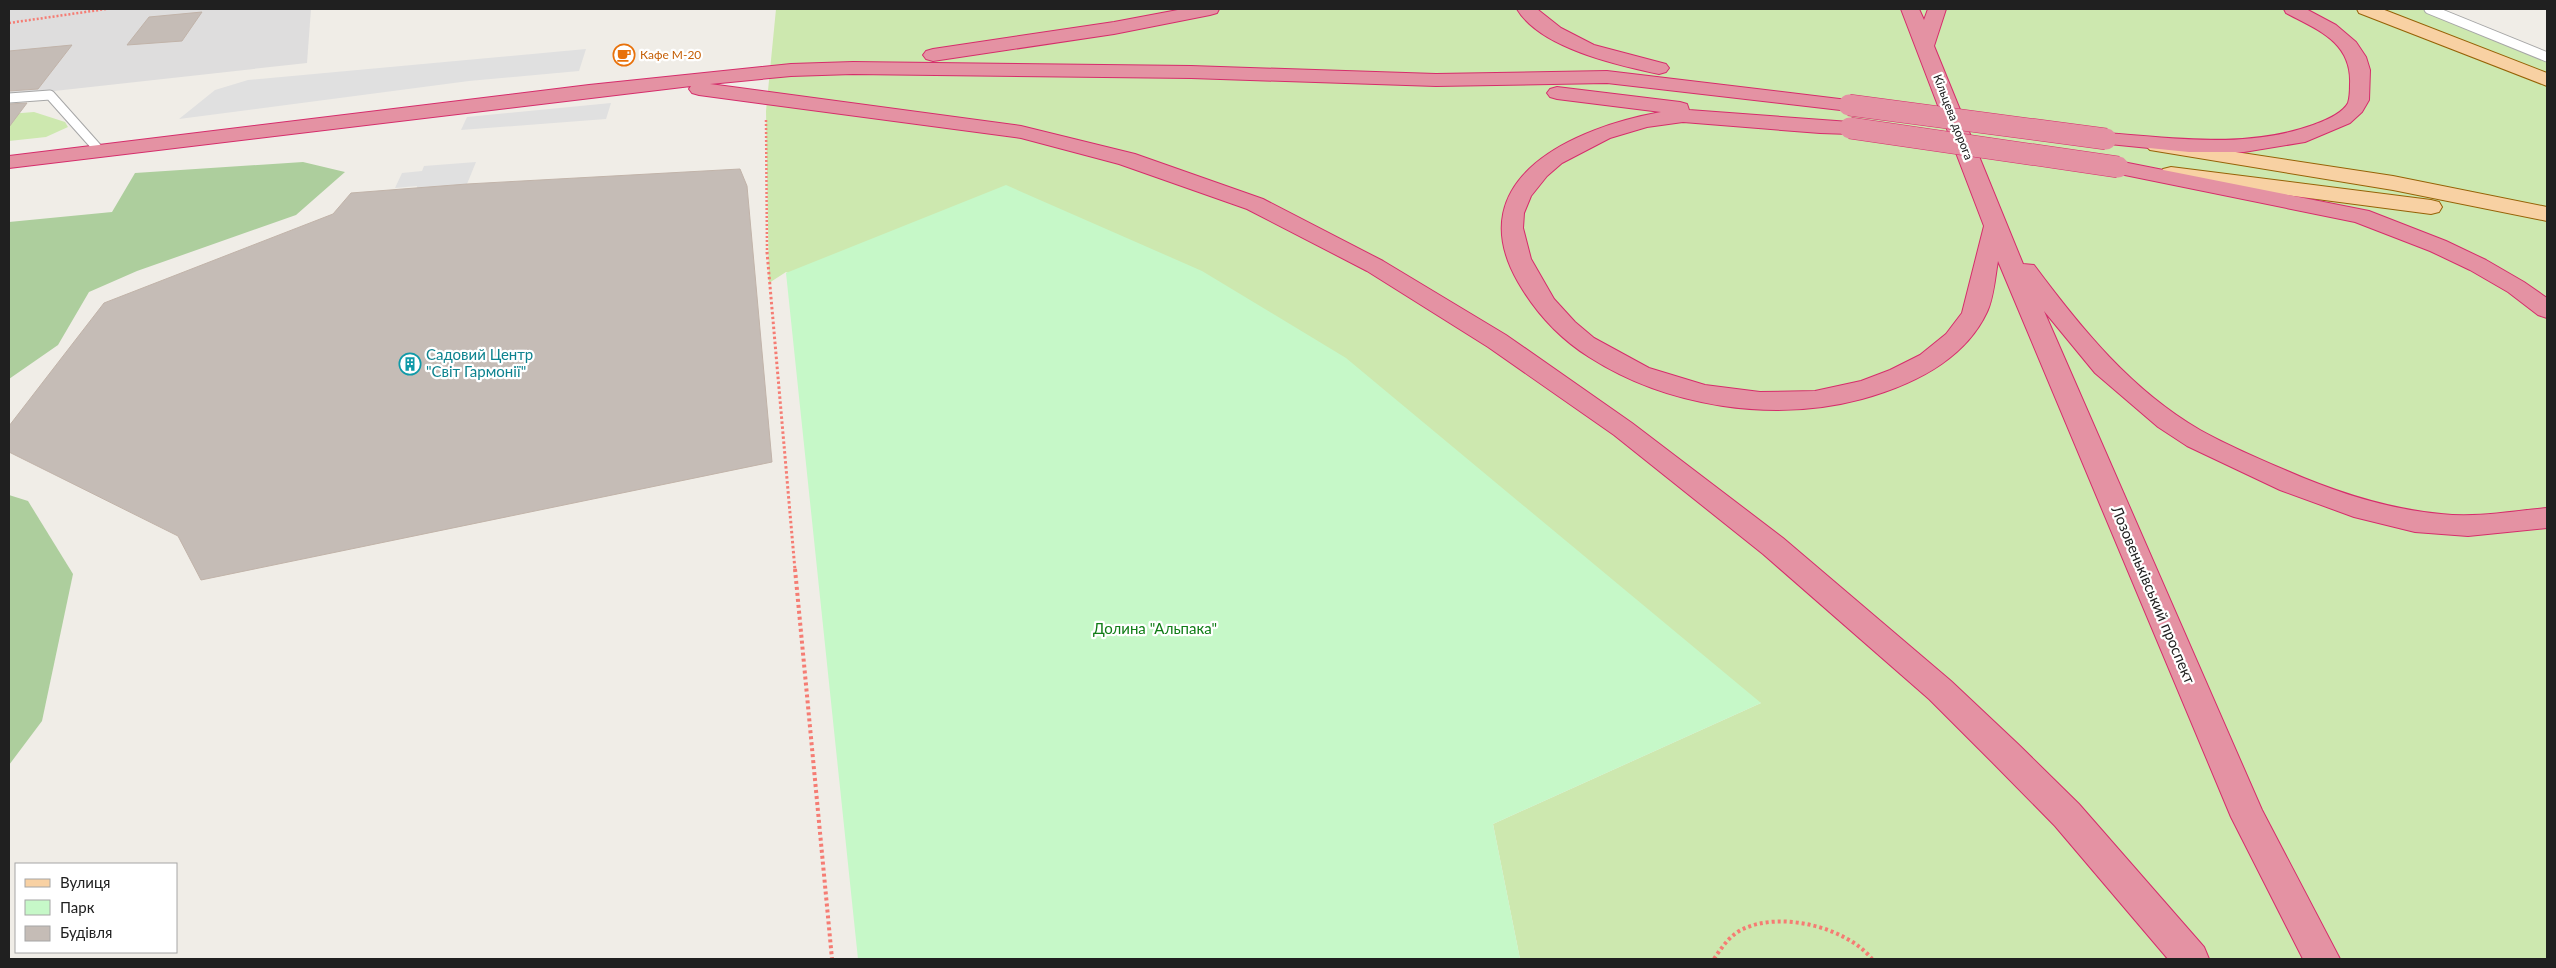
<svg xmlns="http://www.w3.org/2000/svg" width="2556" height="968" font-family="Lato,sans-serif">
<style>
.residential{fill:#dedddd}
.grass{fill:#cde8af}
.forest{fill:#adce9d}
.park{fill:#c6f8c8}
.parking{fill:#e0e0e0}
.building{fill:#c5bcb6;stroke:#c1b3a9}
.lines{fill:none;stroke-linecap:round;stroke-linejoin:round}
.lane-casing{stroke:#a7a7a7;stroke-width:11}
.primary-casing{stroke:#966206;stroke-width:2}
.highway-casing{stroke:#d52d6b;stroke-width:2}
.path-far2{stroke:#f57c73;stroke-width:2.5;stroke-dasharray:2 2;stroke-linecap:butt}
.path-far1{stroke:#f57c73;stroke-width:3;stroke-dasharray:2.5 2.5;stroke-linecap:butt}
.path{stroke:#f57c73;stroke-width:4;stroke-dasharray:3 3;stroke-linecap:butt}
.lane{stroke:#fff;stroke-width:9}
.primary{fill:#f8d1a3;fill-rule:evenodd}
.highway{fill:#e492a3;fill-rule:evenodd}
.highway-bridge-casing{stroke:#d52d6b;stroke-width:22;stroke-linecap:butt}
.highway-bridge{stroke:#e492a3;stroke-width:21}
.labels{text-anchor:middle;stroke-width:4.5;stroke-linejoin:round;paint-order:stroke}
.far-food-label{font-size:12px;fill:#c56008;stroke:#fff;text-anchor:start}
.far-street-label{font-size:12px;fill:#202020;stroke:#fff}
.culture-label{font-size:15px;fill:#0d838f;stroke:#fff;text-anchor:start}
.street-label{font-size:15px;fill:#202020;stroke:#fff}
.park-label{font-size:15px;fill:#107c16;stroke:#fff}
</style>
<rect width="100%" height="100%" fill="#f0ede7"/>
<path class="residential" d="M9,9H311L307,63L9,96Z"/>
<g class="grass">
<path d="M776,9H2429L2547,57V959H1520L1493,824L1761,703L786,272L769,283L766,111Z"/>
<path d="M34,112L65,122L68,127L46,137L9,141V114Z"/>
</g>
<g class="forest">
<path d="M303,162L345,172L296,215L137,271L89,292L58,345L9,379V222L112,212L135,173Z"/>
<path d="M9,495L28,501L73,574L42,721L9,765Z"/>
</g>
<path class="park" d="M1006,185L1202,271L1346,358L1761,703L1493,824L1520,959H858L786,273Z"/>
<g class="parking">
<path d="M586,49L579,71L469,81L179,119L215,90L248,80Z"/>
<path d="M611,103L606,119L461,130L467,117Z"/>
<path d="M476,162L467,184L417,189V186L395,188L402,173L422,171L424,166Z"/>
</g>
<g class="building">
<path d="M202,12L182,41L127,45L149,17Z"/>
<path d="M72,45L38,89L9,91V51Z"/>
<path d="M27,103L9,127V104Z"/>
<path d="M740,169L747,186L772,462L201,580L178,536L9,452V426L104,303L333,214L351,193L467,184Z"/>
</g>
<g class="lines">
<g class="lane-casing">
<g id="lane">
<path d="M2429,9L2547,57"/>
<path d="M9,98L50,95L99,150"/>
</g>
</g>
<g class="primary-casing">
<g id="primary">
<path d="M2357,9H2382L2547,73V86L2359,13Z"/>
<path d="M2157,140L2393,176L2547,207V221L2393,190L2150,150L2146,146L2150,142Z"/>
<path d="M2171,167L2431,200L2439,202L2442,207L2439,212L2431,214L2163,179L2160,174L2163,169Z"/>
</g>
</g>
<g class="highway-casing">
<g id="highway">
<path d="M1183,9H1219L1217,13L1210,15L1114,34L933,61L926,59L923,55L926,51L933,49L1114,22Z"/>
<path d="M1517,9H1537L1561,28L1594,45L1666,64L1669,68L1666,72L1659,74C1617,65 1540,48 1517,9Z"/>
<path d="M1901,9H1919L1924,20L1928,9H1946L1934,46L2023,264L2034,265C2081,328 2131,390 2200,430C2227,445 2257,458 2285,470C2335,492 2387,509 2441,514C2477,518 2512,511 2547,508V528L2468,536L2415,532L2354,517L2280,490L2187,446L2158,427L2095,373L2044,311L2262,810L2340,959H2303L2231,817L1998,261C1995,277 1994,297 1987,312C1964,361 1912,385 1862,399C1773,423 1667,407 1589,357C1559,338 1536,313 1518,282C1458,177 1577,127 1661,112L1557,99L1550,97L1547,93L1550,89L1557,87L1680,102L1687,104L1689,110L1850,122L1857,124L1860,128L1857,132L1850,134L1820,133L1683,122L1647,127L1610,138L1562,163L1547,176L1531,196L1524,213L1523,228L1531,259L1554,299L1575,322L1594,338L1649,368L1705,385L1760,392L1815,391L1861,381L1890,370L1920,355L1946,334L1962,313L1984,226Z"/>
<path d="M2284,9H2306L2336,25L2356,42L2366,57L2370,70L2369,100L2362,112L2350,123L2305,142L2244,152H2189L2099,143L2095,139L2099,135L2106,133C2176,138 2246,149 2313,125C2324,121 2342,114 2348,103C2350,97 2350,90 2350,84C2352,42 2318,30 2286,13Z"/>
<path d="M853,62L1191,66L1436,74L1607,71L1856,101L1859,105L1856,109L1849,111L1607,83L1436,86L1191,78L853,74L791,76L710,84L1021,126L1135,154L1263,199L1383,261L1506,335L1632,423L1783,538L1951,681L2019,745L2079,804L2204,947L2209,959H2168L2055,826L1995,765L1929,699L1763,554L1614,435L1488,347L1367,271L1247,209L1119,164L1021,138L699,95L692,93L689,89L691,86L9,168V156L589,85L791,64Z"/>
<path d="M2118,161L2369,211L2446,241L2486,260L2524,282L2547,298V318L2538,315L2508,292L2470,270L2430,251L2355,222L2110,172L2107,167L2110,162Z"/>
</g>
</g>
<g class="path-far2">
<path d="M9,23L106,9"/>
<path d="M766,120L767,253"/>
</g>
<path class="path-far1" d="M767,252L795,570"/>
<g class="path">
<path d="M795,569L832,959"/>
<path d="M1714,959C1722,947 1730,935 1743,929C1781,911 1846,927 1872,959"/>
</g>
<use href="#lane" class="lane"/>
<use href="#primary" class="primary"/>
<use href="#highway" class="highway"/>
<g class="highway-bridge-casing">
<g id="highway-bridge">
<path d="M1849,105L2106,139"/>
<path d="M1850,128L2118,167"/>
</g>
</g>
<use href="#highway-bridge" class="highway-bridge"/>
</g>
<defs>
<g id="cafe-ring" transform="scale(1.125)"><circle r="9.5" fill="#fff" stroke="#e8710a" stroke-width="1.5"/><path d="M-5.5-4.5H6V0H3Q3 3.5 0 3.5H-2.5Q-5.5 3.5-5.5 0ZM3-3.2v2h1.7v-2ZM-6 4.5H4V6H-6Z" fill="#e8710a"/></g>
<g id="building-ring" transform="scale(1.125)"><circle r="9.5" fill="#fff" stroke="#0f9aa8" stroke-width="1.5"/><path d="M-4-6H4V6H1V3H-1V6H-4ZM-2.5-4.3h1.7v1.8h-1.7ZM.8-4.3h1.7v1.8H.8ZM-2.5-1h1.7V.8h-1.7ZM.8-1h1.7V.8H.8Z" fill="#0f9aa8"/></g>
</defs>
<g fill-rule="evenodd">
<use href="#cafe-ring" x="624" y="55"/>
<use href="#building-ring" x="410" y="364"/>
</g>
<g class="labels">
<g class="far-food-label">
<text x="640" y="59">Кафе М-20</text>
</g>
<g class="far-street-label">
<text transform="translate(1953 117) rotate(69)" y="4">Кільцева дорога</text>
</g>
<g class="culture-label">
<text x="426" y="360">Садовий Центр<tspan x="426" dy="17">"Світ Гармонії"</tspan></text>
</g>
<g class="street-label">
<text transform="translate(2153 595) rotate(67)" y="5">Лозовеньківський проспект</text>
</g>
<g class="park-label">
<text x="1155" y="634">Долина "Альпака"</text>
</g>
</g>
<rect width="2556" height="968" fill="none" stroke="#202020" stroke-width="20"/>
<rect x="15" y="863" width="162" height="90" fill="#ffffff" stroke="#a6a6a6"/>
<rect x="25" y="879" width="25" height="8" fill="#f8d1a3" stroke="#a6a6a6"/>
<text x="60" y="888" font-size="15" fill="#202020">Вулиця</text>
<rect x="25" y="900" width="25" height="15" fill="#c6f8c8" stroke="#a6a6a6"/>
<text x="60" y="913" font-size="15" fill="#202020">Парк</text>
<rect x="25" y="926" width="25" height="15" fill="#c5bcb6" stroke="#a6a6a6"/>
<text x="60" y="938" font-size="15" fill="#202020">Будівля</text>
</svg>
